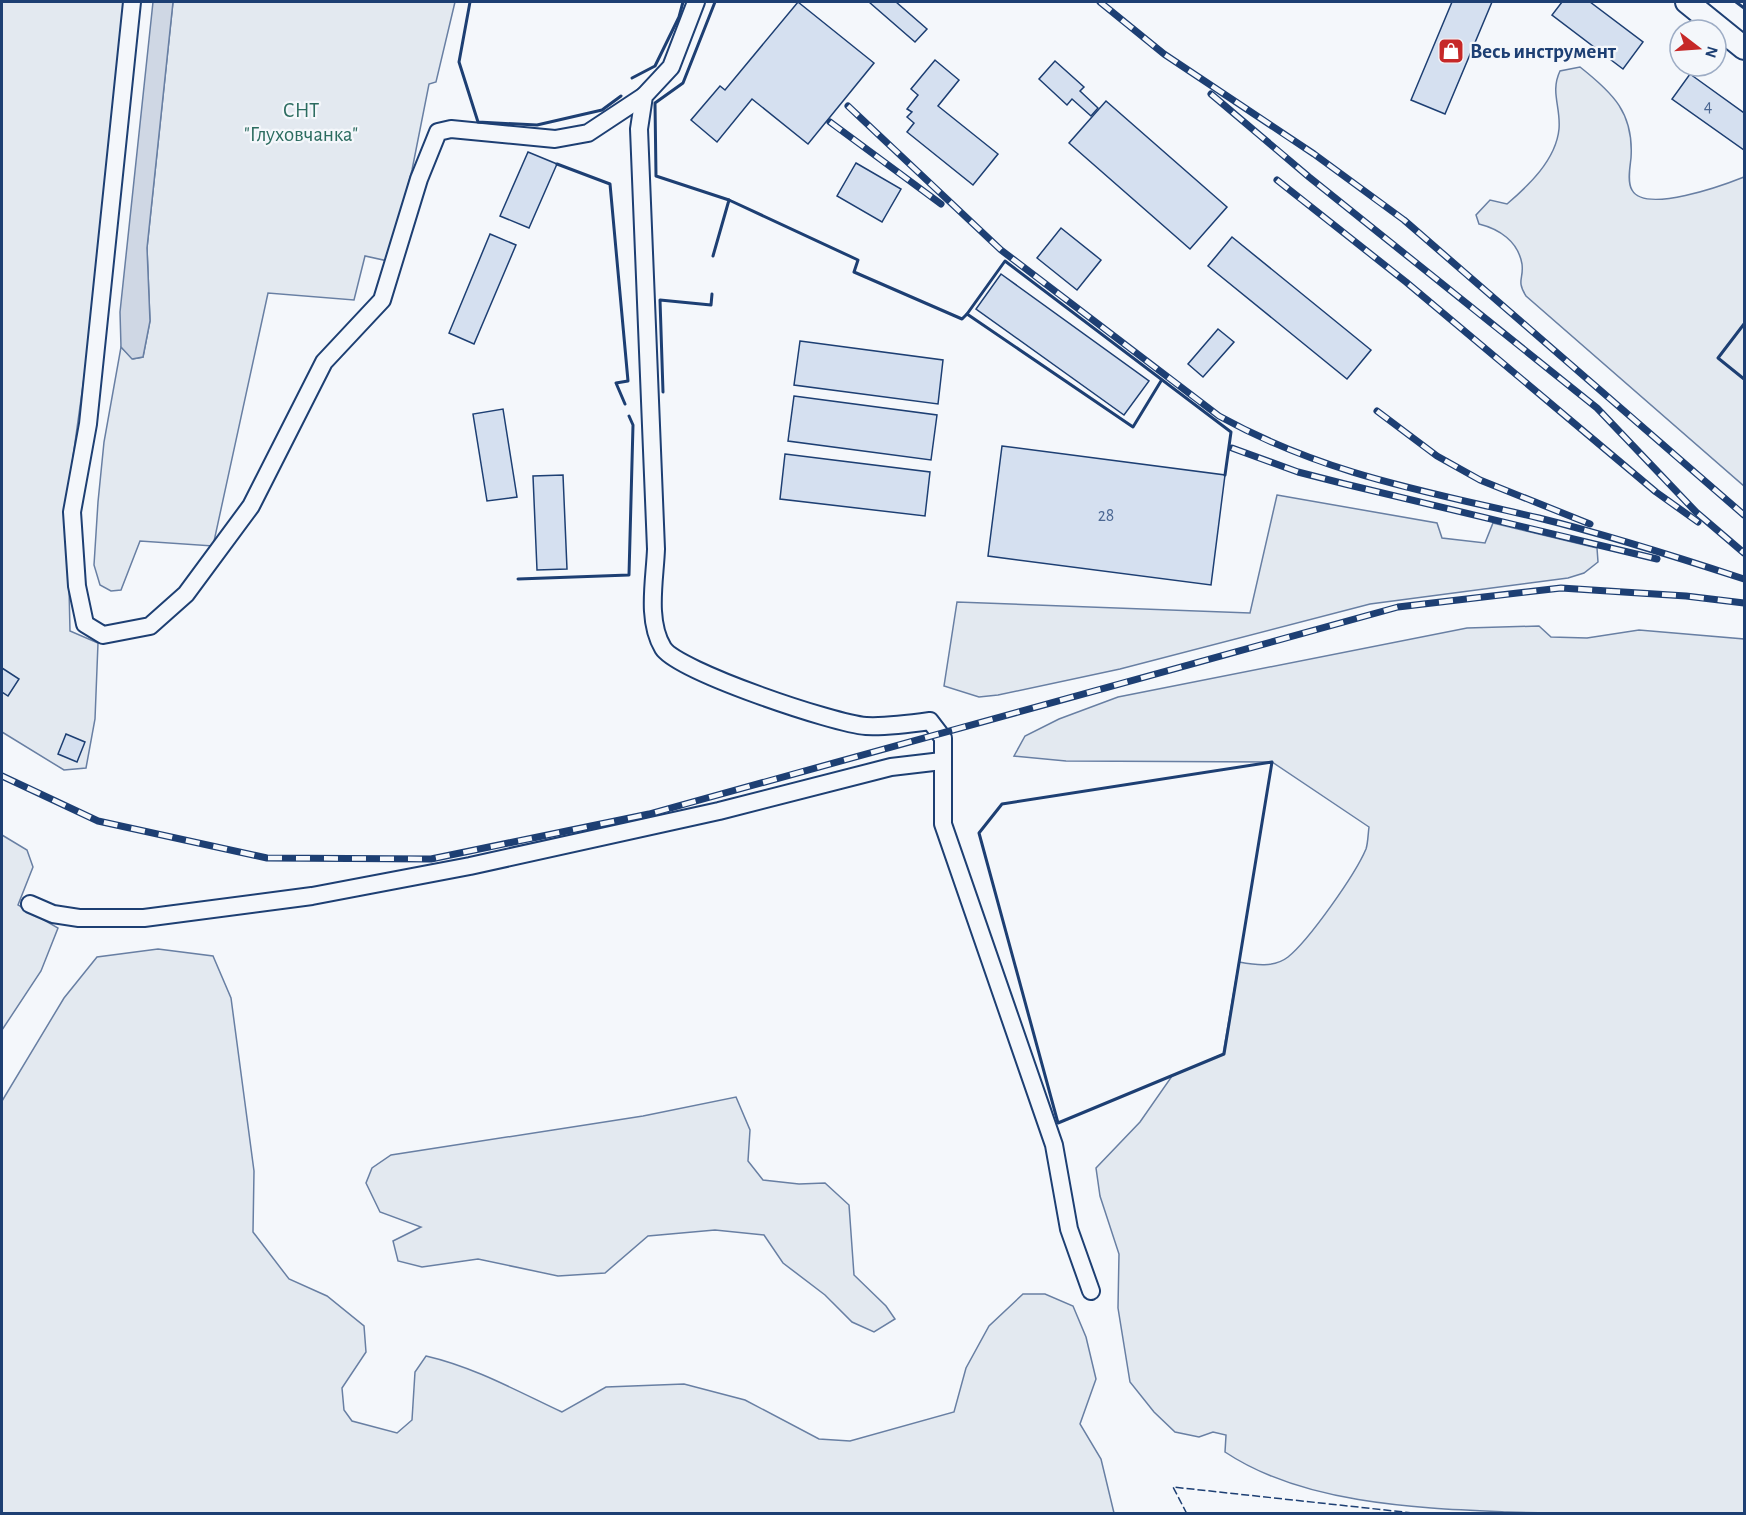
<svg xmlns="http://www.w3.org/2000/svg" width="1746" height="1515" font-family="'Alegreya Sans',sans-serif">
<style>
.green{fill:#e3e9f0;stroke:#687fa3;stroke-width:1.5}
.water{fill:#cfd7e4;stroke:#687fa3;stroke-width:1.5}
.building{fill:#d5e0f0;stroke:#1d3f73;stroke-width:1.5}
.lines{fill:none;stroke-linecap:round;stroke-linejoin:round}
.street-casing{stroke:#1d3f73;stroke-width:20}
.secondary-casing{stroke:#1d3f73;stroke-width:26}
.street{stroke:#f4f7fb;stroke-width:16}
.secondary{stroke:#f4f7fb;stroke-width:22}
.rail-casing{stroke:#1d3f73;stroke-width:7}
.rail{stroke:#f4f7fb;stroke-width:4.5;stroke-dasharray:14;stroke-linecap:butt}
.fence{stroke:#1d3f73;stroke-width:1.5;stroke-dasharray:8 3;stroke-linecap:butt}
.wall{stroke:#1d3f73;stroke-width:3}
.labels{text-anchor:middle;stroke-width:4.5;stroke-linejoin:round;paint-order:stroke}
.number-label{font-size:18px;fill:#4b6792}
.poi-label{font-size:21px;font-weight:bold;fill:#1d3f73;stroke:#f4f7fb;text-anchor:start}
.park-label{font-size:21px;fill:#2c6c60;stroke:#f4f7fb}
</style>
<rect width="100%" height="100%" fill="#f4f7fb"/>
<g class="green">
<path d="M2,2H125L88,349L67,500L70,631L98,643L95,719L86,768L64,770L2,732Z"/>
<path d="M173,2H455L436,82L429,84L412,170L388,261L365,256L354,300L268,293L213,546L140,541L121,590L111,591L100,585L94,565L98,502L104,442L121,347L133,359L143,357L150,321L147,248Z"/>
<path d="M1580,67C1613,93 1634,113 1631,158C1630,167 1627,182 1632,190C1645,214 1724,185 1744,177V486L1526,296C1516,280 1524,279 1522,264C1518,241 1499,229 1479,224L1476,215L1490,200L1507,204C1528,186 1556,160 1559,129C1561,107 1550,92 1560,71Z"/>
<path d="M1277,495L1437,523L1442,538L1485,543L1493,523L1597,548L1598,562L1584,573L1568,578L1370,604L1120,669L998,695L979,697L944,686L957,602L1250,613Z"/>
<path d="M1539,626L1551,637L1587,638L1639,630L1744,639V1513C1665,1514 1586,1514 1507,1512C1416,1508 1303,1504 1225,1452L1226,1435L1213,1432L1199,1437L1175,1432L1154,1412L1130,1382L1118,1308L1119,1254L1100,1196L1096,1168L1140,1122L1172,1076L1223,1054L1239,962C1255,965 1274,968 1288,957C1309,940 1355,875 1366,849C1368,843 1368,834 1369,827L1272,762L1066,761L1014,756L1025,736L1059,719L1118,697L1467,628Z"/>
<path d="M2,835L27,850L33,867L18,905L58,928L41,971L2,1030Z"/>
<path d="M158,949L213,956L231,998L254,1171L253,1232L289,1279L327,1296L364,1326L366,1352L342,1388L344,1410L352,1421L397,1433L412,1420L415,1372L426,1356C474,1367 517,1391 562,1412L606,1387L684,1384L745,1400L819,1439L850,1441L954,1412L966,1368L989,1326L1023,1294H1045L1073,1306L1086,1337L1096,1379L1080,1424L1101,1459L1114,1513H2V1101L64,998L97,957Z"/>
<path d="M736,1097L750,1130L748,1161L763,1180L799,1184L825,1183L849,1205L854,1275L886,1306L895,1319L874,1332L852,1322L825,1295L783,1263L764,1235L715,1230L648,1236L605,1273L558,1276L478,1259L422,1267L398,1261L393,1241L421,1227L380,1212L366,1183L372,1168L391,1155L643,1116Z"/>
</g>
<path class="water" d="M153,2H173L147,248L150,321L143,357L132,359L121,347L120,312Z"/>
<g class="building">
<path d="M798,2L874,63L808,144L752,99L717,142L691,120L720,86L725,90Z"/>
<path d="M869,2H896L927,29L915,42Z"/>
<path d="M1452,2H1492L1445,114L1411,100Z"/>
<path d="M1562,2H1590L1643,42L1623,69L1552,15Z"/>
<path d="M935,60L959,80L938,106L998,154L973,185L907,132L914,123L907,117L912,112L907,109L918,95L911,89Z"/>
<path d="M1055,61L1084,87L1080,91L1098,108L1091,116L1072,99L1067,105L1039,79Z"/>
<path d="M1690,74L1744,113V150L1672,99Z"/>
<path d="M1106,101L1227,207L1190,249L1069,143Z"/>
<path d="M528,152L557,164L529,228L500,216Z"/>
<path d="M856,163L901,189L882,222L837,196Z"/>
<path d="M1061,228L1101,260L1077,290L1037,258Z"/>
<path d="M490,234L516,245L474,344L449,333Z"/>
<path d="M1232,237L1371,350L1347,379L1208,266Z"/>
<path d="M1001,274L1149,381L1124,415L976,309Z"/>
<path d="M1218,329L1234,342L1203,377L1188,364Z"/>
<path d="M800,341L943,360L938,404L794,385Z"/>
<path d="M794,396L937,415L931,460L788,441Z"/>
<path d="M503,409L517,497L487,501L473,414Z"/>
<path d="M1002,446L1225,475L1211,585L988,556Z"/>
<path d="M785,454L930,472L925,516L780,499Z"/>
<path d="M563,475L567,569L537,570L533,476Z"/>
<path d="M2,668L19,679L8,696L2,692Z"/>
<path d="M66,734L85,742L77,762L58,754Z"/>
</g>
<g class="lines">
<g class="street-casing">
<g id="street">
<path d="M132,2L88,424L72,512L77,586L85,624L103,635L150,626L186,594L251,506L324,362L382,300L419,179L438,132L451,129L555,139L588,133L644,96"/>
<path d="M696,2L671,67L644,96L639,129L656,549C655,579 646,620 663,648C677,671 835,724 866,726C887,727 909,724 930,721L943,738V824L1054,1145L1069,1229L1091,1291"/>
<path d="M30,904L53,914L79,918H144L312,896L470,866L719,811L891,767L942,761"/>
</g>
</g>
<g class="secondary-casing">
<path id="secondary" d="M1687,2L1744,48"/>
</g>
<use href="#street" class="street"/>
<use href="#secondary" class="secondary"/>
<g class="rail-casing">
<g id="rail">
<path d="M1100,2L1164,54L1314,154L1404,220L1744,515"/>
<path d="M1211,94L1309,177L1597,408L1696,512L1744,553"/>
<path d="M848,106L1001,250L1219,416C1324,474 1424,491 1539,518C1608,535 1677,557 1744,579"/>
<path d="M830,122L941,204"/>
<path d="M1277,180L1406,282L1656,492L1698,522"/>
<path d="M1377,411L1437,456L1480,480L1590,524"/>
<path d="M1232,448L1298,472L1345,484L1657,559"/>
<path d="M2,776L98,821L267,858L431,859L649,814L1398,607L1561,588L1686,596L1744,603"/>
</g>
</g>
<use href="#rail" class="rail"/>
<path class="fence" d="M1187,1514L1173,1487L1422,1514"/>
<g class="wall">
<path d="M470,2L459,62L478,122L537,125L602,110L621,96"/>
<path d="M1736,2L1744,8"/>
<path d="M632,78L655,66L679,17L683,2"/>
<path d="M557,164L610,184L628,381L616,383L625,404"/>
<path d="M729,200L858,260L854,272L962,319L967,314L1133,427L1161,381"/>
<path d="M713,256L729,200L656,176L655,103L683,83L715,2"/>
<path d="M967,314L1005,261L1231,432L1225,475"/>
<path d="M1744,324L1718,358L1744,379"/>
<path d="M663,392L660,300L711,305L712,294"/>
<path d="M518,579L629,575L633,425L629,416"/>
<path d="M1272,762L1224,1054L1058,1123L979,833L1002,804Z"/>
</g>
</g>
<defs>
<g id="shop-square" transform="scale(1.35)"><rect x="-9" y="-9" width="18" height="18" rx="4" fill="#c62828" stroke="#f4f7fb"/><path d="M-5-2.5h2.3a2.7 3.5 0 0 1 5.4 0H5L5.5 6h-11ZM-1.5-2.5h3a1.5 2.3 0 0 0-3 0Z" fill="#fff"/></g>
</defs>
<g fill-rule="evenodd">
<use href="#shop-square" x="1451" y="51"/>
</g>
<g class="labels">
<g class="number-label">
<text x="1708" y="112">4</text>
<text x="1106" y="521">28</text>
</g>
<g class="poi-label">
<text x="1470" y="58">Весь инструмент</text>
</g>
<g class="park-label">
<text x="301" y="117">СНТ<tspan x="301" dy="24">"Глуховчанка"</tspan></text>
</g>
</g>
<rect width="1746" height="1515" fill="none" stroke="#1d3f73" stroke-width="6"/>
<g transform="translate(1698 48) rotate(107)"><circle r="28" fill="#f4f7fb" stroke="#9eadc5" stroke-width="1.5"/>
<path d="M0-4.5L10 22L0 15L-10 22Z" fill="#c62828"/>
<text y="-9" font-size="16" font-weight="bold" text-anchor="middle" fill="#1d3f73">N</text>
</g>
</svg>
